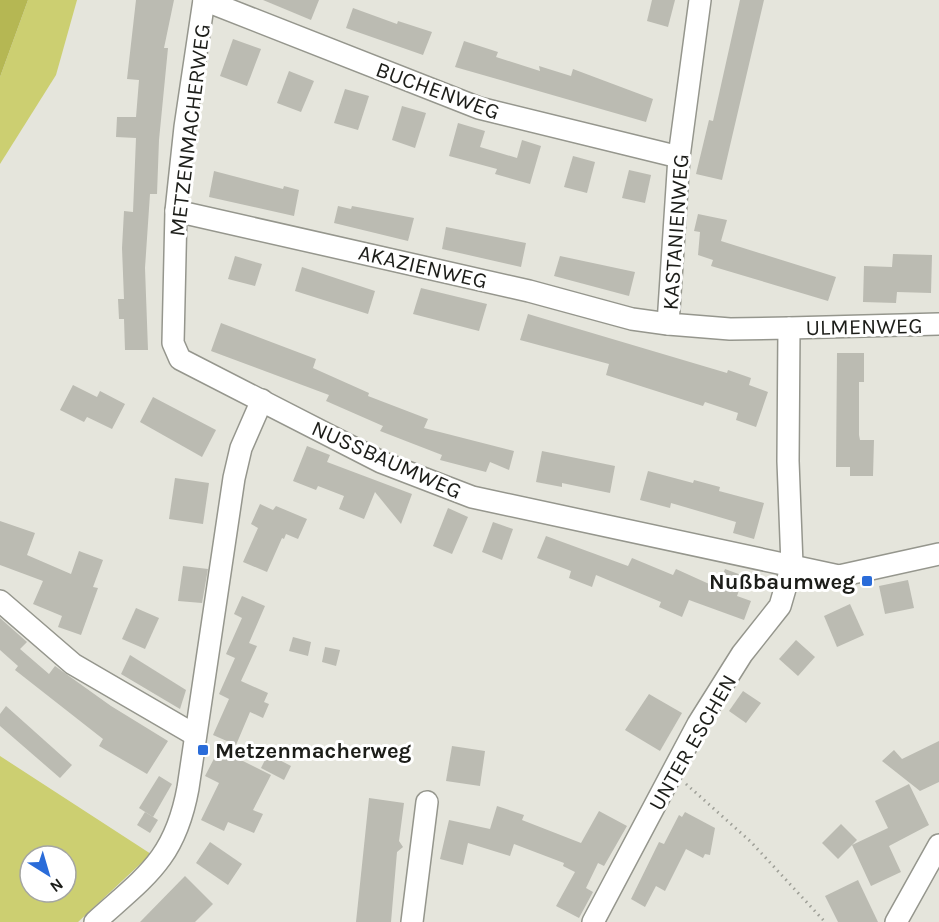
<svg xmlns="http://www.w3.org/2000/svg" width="939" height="922" font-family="Karla,sans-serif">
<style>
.green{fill:#cccf71;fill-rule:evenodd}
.forest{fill:#b5b753}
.building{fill:#bbbbb2}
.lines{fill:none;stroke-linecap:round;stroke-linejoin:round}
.minor-casing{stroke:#95968d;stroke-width:24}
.path{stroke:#9e9f97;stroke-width:3;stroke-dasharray:1.5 4.5;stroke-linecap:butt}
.minor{stroke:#fff;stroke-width:21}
.poi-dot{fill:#2a6cd9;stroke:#fff;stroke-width:2}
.labels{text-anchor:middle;stroke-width:6;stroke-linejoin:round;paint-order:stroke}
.street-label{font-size:22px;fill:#1c1d19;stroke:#fff}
.poi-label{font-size:22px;font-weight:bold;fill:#1c1d19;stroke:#fff;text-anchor:end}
</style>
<rect width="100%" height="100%" fill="#e5e5dc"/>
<g class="green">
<path d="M28,0H77L56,75L0,164V77Z"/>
<path d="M0,756L151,854L78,922H0ZM30,856H66V892H30Z"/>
</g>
<path class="forest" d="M0,0H28L0,77Z"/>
<g class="building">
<path d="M136,0H174L164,48H168L159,140L157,194H150L145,268L148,350H125L124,319H119L118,299H124L122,248L124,211L133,212L136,138L116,137L117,117H136L139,80L127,79Z"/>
<path d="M263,0H319L311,20Z"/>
<path d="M652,0H675L668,27L647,21Z"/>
<path d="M740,0H764L722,180L696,174L709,120L713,121Z"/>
<path d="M353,8L397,24L398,21L432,32L423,55L346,28Z"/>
<path d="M233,39L261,49L247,86L220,76Z"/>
<path d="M464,41L498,52L496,57L540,71L539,66L571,76L573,69L653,99L646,122L455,67Z"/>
<path d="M289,71L314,81L301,112L277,103Z"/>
<path d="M345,89L369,96L358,130L334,123Z"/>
<path d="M402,106L426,113L415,148L392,140Z"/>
<path d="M458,123L485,131L480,147L517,158L522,140L541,146L530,184L495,174L497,169L449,156Z"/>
<path d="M573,156L595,162L587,193L564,187Z"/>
<path d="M629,170L651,175L645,203L622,198Z"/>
<path d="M214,171L283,189L284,186L299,190L294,216L209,197Z"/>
<path d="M338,206L351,209L352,206L414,218L408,241L334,223Z"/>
<path d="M698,214L727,220L721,241L836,277L828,301L711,266L713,260L698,255L700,232L694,231Z"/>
<path d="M446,227L526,243L521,267L442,249Z"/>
<path d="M893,254L932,255L931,293L897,292L896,303L863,302L864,266L892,267Z"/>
<path d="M235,256L262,264L255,286L228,279Z"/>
<path d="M560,256L635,272L629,296L554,276Z"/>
<path d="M302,267L375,291L368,314L295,291Z"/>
<path d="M421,288L487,304L479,331L413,314Z"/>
<path d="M528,314L727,373L728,370L751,378L749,385L768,392L756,427L736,420L738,413L705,402L703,406L606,375L609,364L520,340Z"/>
<path d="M221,323L316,359L313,368L369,393L368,396L428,419L424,428L514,451L509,470L490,462L486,472L440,460L442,455L380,431L383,426L326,401L329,395L211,351Z"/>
<path d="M837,353H864V382H859V435L860,440H874L873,476H850V467H836Z"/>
<path d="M73,385L97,397L100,391L125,404L112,429L87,417L84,422L60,410Z"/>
<path d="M153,397L216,430L202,457L140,422Z"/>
<path d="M307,446L330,455L327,462L412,494L401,524L375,492L364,519L339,509L344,496L318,486L316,490L293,481Z"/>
<path d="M542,451L615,466L610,493L562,483V487L536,482Z"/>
<path d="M648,471L693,483L694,480L720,487L719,491L764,503L754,539L733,533L736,522L671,503L670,508L640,500Z"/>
<path d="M175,478L209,483L203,524L169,519Z"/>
<path d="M260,504L273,510L276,506L307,519L298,539L286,534L284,539L282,538L267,572L243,562L258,528L251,524Z"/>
<path d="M448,508L468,517L452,554L433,546Z"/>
<path d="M0,521L35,533L27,555L71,574L79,551L103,560L93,587L98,588L81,635L58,627L62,616L33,604L43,581L0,565Z"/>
<path d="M493,522L513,529L502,560L482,552Z"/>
<path d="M546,536L628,566L632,558L673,575L676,569L718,588L725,569L744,576L737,596L751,601L744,620L689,600L682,617L659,607L661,602L596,575L592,587L569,578L571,571L537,558Z"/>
<path d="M183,566L208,569L202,603L178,601Z"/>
<path d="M908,580L914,608L885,614L879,586Z"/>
<path d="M242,596L265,606L249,643L257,646L241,681L268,693L264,702L269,704L263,718L250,712L236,745L213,735L229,699L219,694L235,658L226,654L242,618L234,614Z"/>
<path d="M850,604L864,635L837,647L824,616Z"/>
<path d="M136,608L159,618L145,649L122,639Z"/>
<path d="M0,618L27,642L20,649L49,674L55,666L111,706L168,741L147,774L99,746L103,739L15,670L18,666L0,650Z"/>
<path d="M293,637L311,642L308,656L289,651Z"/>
<path d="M796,640L815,657L798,676L779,659Z"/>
<path d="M325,647L340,650L336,666L322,662Z"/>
<path d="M130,655L186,690L180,709L121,674Z"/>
<path d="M743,691L761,703L746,723L729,711Z"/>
<path d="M649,694L682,713L660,751L625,730Z"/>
<path d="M6,706L72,765L60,778L0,726V714Z"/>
<path d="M939,741V782L920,791L882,761L894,750L902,759Z"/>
<path d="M452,746L485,751L480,786L446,781Z"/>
<path d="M219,749L271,775L253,810L263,814L254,833L228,822L224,831L201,820L219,783L205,776Z"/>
<path d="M268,754L291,766L284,780L261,768Z"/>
<path d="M159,776L172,784L153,817L139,808Z"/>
<path d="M909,784L929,825L889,846L901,872L871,886L852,845L838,859L822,843L841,824L857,840L852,845L888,828L875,801Z"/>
<path d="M369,798L404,803L399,841L403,847L397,852L391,922H356Z"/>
<path d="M497,806L524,815L522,820L581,843L599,811L627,826L604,866L598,863L586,888L593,892L579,918L556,906L575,872L563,866L564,863L514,844L510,856L468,843L463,865L440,859L449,820L490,829Z"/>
<path d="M145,812L158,820L150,833L137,825Z"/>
<path d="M685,812L715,828L710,855L705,854L703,858L686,849L665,891L656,886L645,907L631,899L659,842L664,844L679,815L682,817Z"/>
<path d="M210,842L242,864L228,885L196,863Z"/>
<path d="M185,876L213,904L195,922H140Z"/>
<path d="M858,880L878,922H838L825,896Z"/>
</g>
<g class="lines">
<g class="minor-casing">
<g id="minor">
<path d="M204,0L185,127L176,211L173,343L180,359L381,462L472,497L839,576L939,554"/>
<path d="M204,0L479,108L679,157"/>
<path d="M176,211L529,291L632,319L668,324"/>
<path d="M789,328L939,324"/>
<path d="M0,601L73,664L195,735"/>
<path d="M95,922C146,876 175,859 188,788L234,478L241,448L262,400"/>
<path d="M412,922L427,802"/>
<path d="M593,922L698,724L742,654L780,606L792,565L788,461L789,328L730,329L668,324L679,157L700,0"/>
<path d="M896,922L939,845"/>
</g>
</g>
<path class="path" d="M686,784L751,842L825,922"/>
<use href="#minor" class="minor"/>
</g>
<g class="poi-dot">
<rect x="861" y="575" width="12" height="12" rx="3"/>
<rect x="197" y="744" width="12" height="12" rx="3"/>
</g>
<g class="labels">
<g class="street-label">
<text transform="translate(438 90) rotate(20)" y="8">BUCHENWEG</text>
<text transform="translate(189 130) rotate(-83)" y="8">METZENMACHERWEG</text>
<text transform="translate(675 232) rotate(-86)" y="8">KASTANIENWEG</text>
<text transform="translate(423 266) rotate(13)" y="8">AKAZIENWEG</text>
<text transform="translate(864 326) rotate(-1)" y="8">ULMENWEG</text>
<text transform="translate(387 459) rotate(24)" y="8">NUSSBAUMWEG</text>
<text transform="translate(692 742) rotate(-60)" y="8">UNTER ESCHEN</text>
</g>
<g class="poi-label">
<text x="855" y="589">Nußbaumweg</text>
<text x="215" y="758" text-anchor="start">Metzenmacherweg</text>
</g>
</g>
<g transform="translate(48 874) rotate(143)"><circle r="28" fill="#ffffff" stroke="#a4a5a3" stroke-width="1.5"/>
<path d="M0-4.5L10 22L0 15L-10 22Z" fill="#2a6cd9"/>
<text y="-9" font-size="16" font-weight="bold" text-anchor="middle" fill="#1c1d19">N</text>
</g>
</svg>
